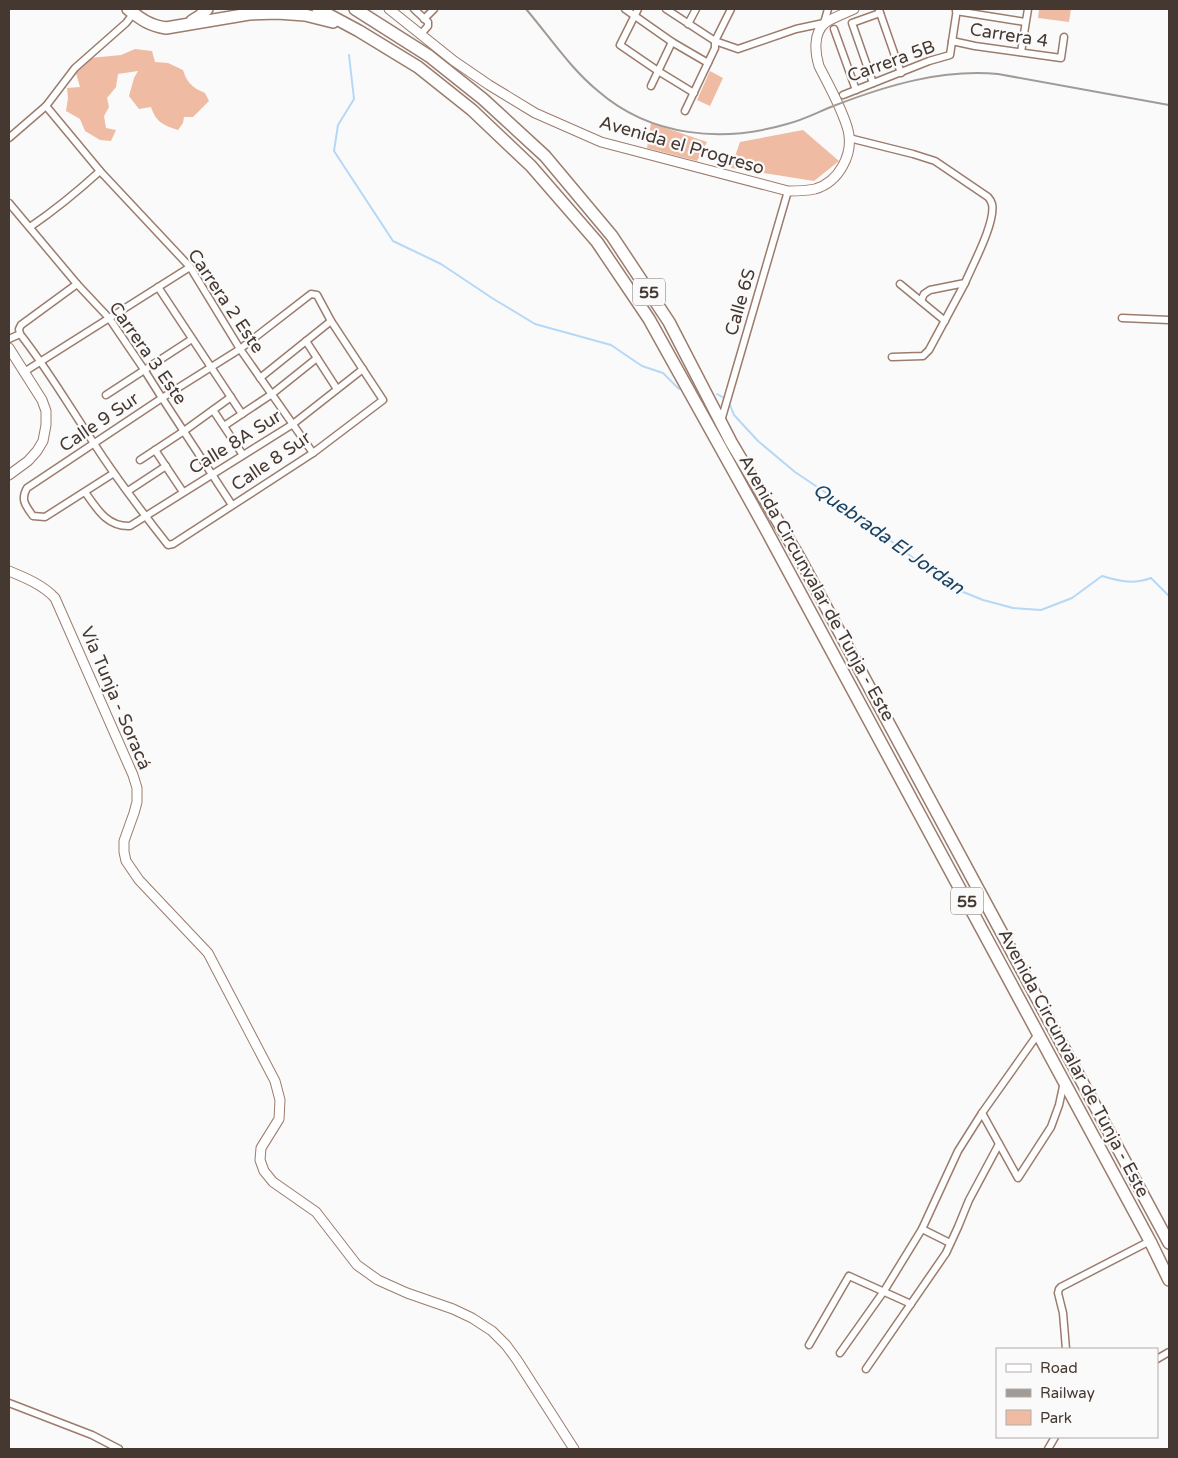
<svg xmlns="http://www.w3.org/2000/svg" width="1178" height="1458" font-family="'Varela Round',sans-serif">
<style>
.green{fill:#efbba2}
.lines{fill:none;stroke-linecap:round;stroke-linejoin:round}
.stream{stroke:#b5d8f7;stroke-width:2}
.street-casing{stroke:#9b7c6d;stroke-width:9}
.secondary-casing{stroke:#9b7c6d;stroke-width:11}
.highway-casing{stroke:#9b7c6d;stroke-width:14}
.street{stroke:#fff;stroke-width:6}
.secondary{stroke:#fff;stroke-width:9}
.highway{stroke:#fff;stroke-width:11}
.rail{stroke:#a19b97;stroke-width:2}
.labels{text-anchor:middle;stroke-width:4.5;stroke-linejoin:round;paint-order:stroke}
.shield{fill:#fafafa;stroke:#7b726d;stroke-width:1}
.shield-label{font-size:16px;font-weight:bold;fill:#453831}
.street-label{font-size:18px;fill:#453831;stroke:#fafafa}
.water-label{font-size:19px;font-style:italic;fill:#184365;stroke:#fafafa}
</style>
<rect width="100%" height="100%" fill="#fafafa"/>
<g class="green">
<path d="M1039,9H1071L1069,22L1038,18Z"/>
<path d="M135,49L152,51L155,62L168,63L183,70C187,83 193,88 205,93L209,101L193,117H184L183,123L178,130C163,125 156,122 151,107L139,109L129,96L134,78L138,71L118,74L116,87L107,98L109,107L104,116L106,128L116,130L111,141L100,140L85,131L80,119L66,111L68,98L67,88L80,87L76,73L90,58L121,55Z"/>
<path d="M710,71L723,78L710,106L697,100Z"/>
<path d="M651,123L707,142L697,161L647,148Z"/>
<path d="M803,130L839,161L814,181L731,168L740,142Z"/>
</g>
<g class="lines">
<g class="stream">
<path d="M349,55L354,99L338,125L334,151L393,241L441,264L492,298L535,324L611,345L642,366L663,373L679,389"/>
<path d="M717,394L726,399"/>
<path d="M730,405L734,415L758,441L795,472L844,505L951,587L983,600L1013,608L1041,610L1072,598L1102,576C1120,581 1132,585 1151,578L1169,596"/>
</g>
<g class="street-casing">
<g id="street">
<path d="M414,9L428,22V26L420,35"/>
<path d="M625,9L672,42L708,63"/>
<path d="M638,9L620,45L658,71L694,93"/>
<path d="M666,9L715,41L738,49L796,29L824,23L828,9"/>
<path d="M879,10L901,73"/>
<path d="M956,11L1025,22"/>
<path d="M424,19L434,9"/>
<path d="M688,24L696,9"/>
<path d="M834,29L856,90"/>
<path d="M952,41L975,46L1061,58L1064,37"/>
<path d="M1021,52L1028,9"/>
<path d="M873,83L852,23L880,13"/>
<path d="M651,86L672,42"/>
<path d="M843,95L929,61L950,55L957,9"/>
<path d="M46,106L100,171L190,267L240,349L313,453"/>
<path d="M685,111L715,48V41L731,9"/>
<path d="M9,138L46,106L75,68L126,23L133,14"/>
<path d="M849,138L913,154L935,161L988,197C990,199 991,201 992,204C996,222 972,266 965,283L930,290L924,294L921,301"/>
<path d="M9,203L77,284L109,318L145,371L162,398L232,505"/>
<path d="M30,227C55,210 78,191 100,171"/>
<path d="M77,284L21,325L19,329L20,334C47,368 69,406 93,442C116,478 142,512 168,545L173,544L313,453L383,400L331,321L317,295L311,294L240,349L162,398L27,488C20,500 26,506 33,516L45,517L114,473"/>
<path d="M900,284L945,321"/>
<path d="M158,287L242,414"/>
<path d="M1122,318L1169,320"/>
<path d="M9,339L20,334"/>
<path d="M306,341L337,389"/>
<path d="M892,357L923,356L929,350L965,283"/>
<path d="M24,372L190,267"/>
<path d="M260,378L331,321"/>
<path d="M106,395L192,339"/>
<path d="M213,410L243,455"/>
<path d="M721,421L788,191"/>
<path d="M224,426L272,394L317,358"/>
<path d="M155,450L183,492"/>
<path d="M140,460L184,431L231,397"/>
<path d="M128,491L166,466"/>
<path d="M85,492C97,509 107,527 130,526L293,424L363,369"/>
<path d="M982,1113L1018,1178L1051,1127L1059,1105L1064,1082"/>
<path d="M922,1229L950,1243"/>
<path d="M809,1345L849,1276L911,1304"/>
<path d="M1066,1349L1063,1313L1058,1293L1059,1289L1061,1287L1150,1241"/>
<path d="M840,1353L884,1291L922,1229L958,1151L982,1113L1038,1034"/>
<path d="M1157,1359L1169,1352"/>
<path d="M866,1369L946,1253L958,1227L969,1200L999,1144"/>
<path d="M9,1403L92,1435L119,1449"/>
<path d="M1048,1449L1055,1437"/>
</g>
</g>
<g class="secondary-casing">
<g id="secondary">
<path d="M389,9L454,61L489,85L535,113L601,142L788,191C797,191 806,191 815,189C839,182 854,154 848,130C842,108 829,86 819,66C815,53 813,33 825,23C832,18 846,13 854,9"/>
<path d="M9,348L42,400L46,411V425L43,441L37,451L28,461L9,475"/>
<path d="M9,571C26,578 43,585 55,598L133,775L137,788V802L134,813L124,841V852L126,861L139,880L208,953L275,1081L280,1100L279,1119L261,1148L260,1160L264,1171L273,1182L316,1212L357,1265L378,1280L407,1293L453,1309L472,1318L492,1331L506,1345L517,1360L574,1449"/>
</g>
</g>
<g class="highway-casing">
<g id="highway">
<path d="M128,9C141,19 148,25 166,28L249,14L277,13L305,15L333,22"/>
<path d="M318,9L359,31L418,67L472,110L531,166L597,242L649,319L763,524L1150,1241L1169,1280"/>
<path d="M355,9L429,56L483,99L545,156L612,236L669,322L731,442L799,557L1169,1243"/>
<path d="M192,21L200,16L207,9"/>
</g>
</g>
<use href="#street" class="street"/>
<use href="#secondary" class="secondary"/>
<use href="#highway" class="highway"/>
<path class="rail" d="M526,9C549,36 570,68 598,91C651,137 722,143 787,124C804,120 820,111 836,105C888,85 942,69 998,74L1169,105"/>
</g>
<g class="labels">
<g class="shield">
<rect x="633" y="278.5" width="32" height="27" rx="4"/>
<rect x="951" y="887.5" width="32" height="27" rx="4"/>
</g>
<g class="shield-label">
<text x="649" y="298">55</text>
<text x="967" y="907">55</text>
</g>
<g class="street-label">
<text transform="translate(1009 35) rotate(9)" y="6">Carrera 4</text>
<text transform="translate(891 61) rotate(-20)" y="6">Carrera 5B</text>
<text transform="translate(682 145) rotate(16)" y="6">Avenida el Progreso</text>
<text transform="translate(226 301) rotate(56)" y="6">Carrera 2 Este</text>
<text transform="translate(740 302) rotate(-74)" y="6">Calle 6S</text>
<text transform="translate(148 353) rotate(55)" y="6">Carrera 3 Este</text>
<text transform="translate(99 422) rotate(-34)" y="6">Calle 9 Sur</text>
<text transform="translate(235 442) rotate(-32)" y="6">Calle 8A Sur</text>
<text transform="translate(271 461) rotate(-34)" y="6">Calle 8 Sur</text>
<text transform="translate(817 588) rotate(61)" y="6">Avenida Circunvalar de Tunja - Este</text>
<text transform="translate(116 698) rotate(67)" y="6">Vía Tunja - Soracá</text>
<text transform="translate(1074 1063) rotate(62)" y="6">Avenida Circunvalar de Tunja - Este</text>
</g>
<g class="water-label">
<text transform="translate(889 538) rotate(35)" y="7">Quebrada El Jordan</text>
</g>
</g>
<rect width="1178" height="1458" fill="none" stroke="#453831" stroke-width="20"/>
<rect x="996" y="1348" width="162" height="90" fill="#fafafa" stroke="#b2acaa"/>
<rect x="1006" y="1364" width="25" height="8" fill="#ffffff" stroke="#b2acaa"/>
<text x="1040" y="1373" font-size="15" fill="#453831">Road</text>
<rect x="1006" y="1389" width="25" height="8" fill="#a19b97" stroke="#b2acaa"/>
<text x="1040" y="1398" font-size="15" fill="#453831">Railway</text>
<rect x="1006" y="1410" width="25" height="15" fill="#efbba2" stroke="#b2acaa"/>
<text x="1040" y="1423" font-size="15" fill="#453831">Park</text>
</svg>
